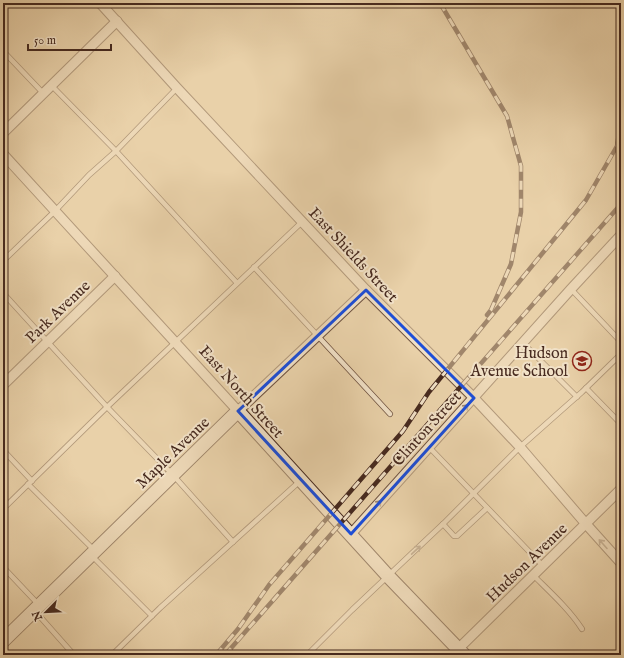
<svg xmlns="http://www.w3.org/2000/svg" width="624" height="658" font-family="'IM FELL English',serif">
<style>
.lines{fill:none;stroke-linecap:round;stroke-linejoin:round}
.lane-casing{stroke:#705442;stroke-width:6}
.street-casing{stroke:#705442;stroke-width:11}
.secondary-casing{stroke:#472a1f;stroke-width:15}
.lane{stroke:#f1e1c7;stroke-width:4.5}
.street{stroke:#f1e1c7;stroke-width:9}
.secondary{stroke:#f1e1c7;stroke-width:13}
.rail-casing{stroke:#472a1f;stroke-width:4.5}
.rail{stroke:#f1e1c7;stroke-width:3;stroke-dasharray:9;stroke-linecap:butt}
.oneway{stroke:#9c8673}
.marked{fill:none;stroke:#1d4ed8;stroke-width:3;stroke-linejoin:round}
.labels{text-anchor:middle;stroke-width:4;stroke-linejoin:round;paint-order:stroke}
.street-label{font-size:16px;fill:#472a1f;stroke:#f1e1c7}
.poi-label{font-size:16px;fill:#472a1f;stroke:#f1e1c7;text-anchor:end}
</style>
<rect width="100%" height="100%" fill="#e9d1a9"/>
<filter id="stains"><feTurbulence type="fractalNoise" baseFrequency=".005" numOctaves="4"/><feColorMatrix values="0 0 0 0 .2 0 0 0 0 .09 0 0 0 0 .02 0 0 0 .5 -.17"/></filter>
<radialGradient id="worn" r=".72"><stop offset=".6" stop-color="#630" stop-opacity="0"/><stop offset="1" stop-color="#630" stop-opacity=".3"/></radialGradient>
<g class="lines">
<g class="lane-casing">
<g id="lane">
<path d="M3,51L43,93"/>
<path d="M51,85L116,151L237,283"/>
<path d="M3,261L55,211L89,175L116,151L177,88"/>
<path d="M254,267L390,414"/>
<path d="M571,289L621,342"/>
<path d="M3,293L107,407L173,475L233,542"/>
<path d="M523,343L577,397"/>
<path d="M586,388L621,424"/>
<path d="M429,447L543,566"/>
<path d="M3,450L32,481"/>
<path d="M28,484L94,550"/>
<path d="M3,509L107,407L303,221"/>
<path d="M443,524L454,536H457L487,508"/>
<path d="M92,556L152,616"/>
<path d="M3,567L38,604"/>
<path d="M533,575C550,592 569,609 582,629"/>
<path d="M35,611L74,655"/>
<path d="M112,655L160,608L300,481"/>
<path d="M307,655L352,610L443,524L520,447L582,392L621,354"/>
</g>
</g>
<g class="street-casing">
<g id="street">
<path d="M100,3L177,88L366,290L474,398L520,447L586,524L621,563"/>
<path d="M3,133L117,21"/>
<path d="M3,154L238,411L366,290"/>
<path d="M3,385L115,276"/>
<path d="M351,534L571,289L621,235"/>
<path d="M452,655L621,489"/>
</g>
</g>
<g class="secondary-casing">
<path id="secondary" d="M3,641L238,411L388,576L464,655"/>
</g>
<use href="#lane" class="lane"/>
<use href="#street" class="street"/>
<use href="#secondary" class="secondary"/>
<g class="rail-casing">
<g id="rail">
<path d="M440,3L507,116L521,166V212L511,264L491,310L487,315"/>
<path d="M619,3L621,26"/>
<path d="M216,655L238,629L269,585L403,431L429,392L586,200L617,146L621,120"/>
<path d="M225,655L621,204"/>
</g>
</g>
<use href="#rail" class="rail"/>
</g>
<defs><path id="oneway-shaft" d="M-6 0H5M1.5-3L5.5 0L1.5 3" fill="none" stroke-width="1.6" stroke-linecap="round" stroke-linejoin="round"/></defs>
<g class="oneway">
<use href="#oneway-shaft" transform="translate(464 409) rotate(-48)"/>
<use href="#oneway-shaft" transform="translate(377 505) rotate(-48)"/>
<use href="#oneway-shaft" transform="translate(603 544) rotate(-132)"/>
<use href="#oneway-shaft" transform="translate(416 550) rotate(-43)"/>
</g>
<path d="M0 0H624V658H0ZM366,290L474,398L351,534L238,411Z" fill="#e9d1a9" fill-opacity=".55" fill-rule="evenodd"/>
<path class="marked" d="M366,290L474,398L351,534L238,411Z"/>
<defs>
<g id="school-ring" transform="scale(1)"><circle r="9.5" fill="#f1e1c7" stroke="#8f2418" stroke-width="1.5"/><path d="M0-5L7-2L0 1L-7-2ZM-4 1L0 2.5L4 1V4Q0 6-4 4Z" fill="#8f2418"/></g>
</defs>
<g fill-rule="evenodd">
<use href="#school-ring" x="582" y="361"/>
</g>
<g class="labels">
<g class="street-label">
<text transform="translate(354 254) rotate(47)" y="6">East Shields Street</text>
<text transform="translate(57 311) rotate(-44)" y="6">Park Avenue</text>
<text transform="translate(242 391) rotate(48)" y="6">East North Street</text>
<text transform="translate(426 428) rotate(-48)" y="6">Clinton Street</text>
<text transform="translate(172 452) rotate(-44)" y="6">Maple Avenue</text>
<text transform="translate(526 562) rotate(-44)" y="6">Hudson Avenue</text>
</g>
<g class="poi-label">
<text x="568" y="358">Hudson<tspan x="568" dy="18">Avenue School</tspan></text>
</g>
</g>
<rect width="624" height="658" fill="none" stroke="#e9d1a9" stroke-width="16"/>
<rect x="4" y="4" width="616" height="650" fill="none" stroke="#472a1f" stroke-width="2"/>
<rect x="8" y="8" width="608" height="642" fill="none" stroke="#472a1f"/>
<g transform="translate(46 612) rotate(246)" stroke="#f1e1c7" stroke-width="3" paint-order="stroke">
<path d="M0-3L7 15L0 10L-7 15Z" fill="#472a1f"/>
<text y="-6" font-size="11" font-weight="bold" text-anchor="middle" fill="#472a1f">N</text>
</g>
<path d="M28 44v6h83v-6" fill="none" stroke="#472a1f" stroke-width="2"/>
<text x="34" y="44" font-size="12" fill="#472a1f" stroke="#f1e1c7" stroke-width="3" paint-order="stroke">50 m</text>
<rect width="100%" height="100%" filter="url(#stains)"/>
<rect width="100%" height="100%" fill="url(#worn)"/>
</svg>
